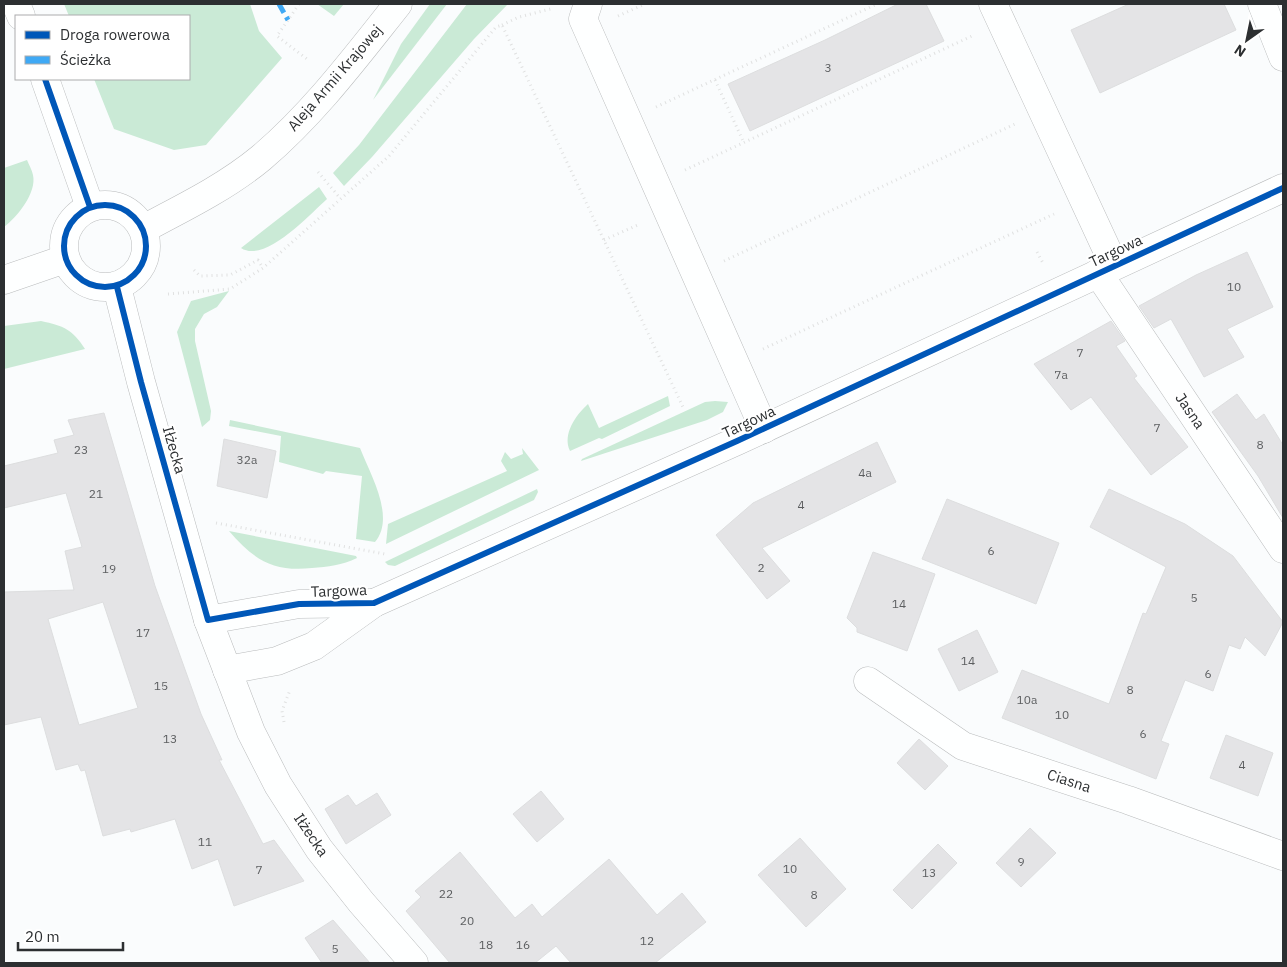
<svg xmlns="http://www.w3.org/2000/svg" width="1287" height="967" font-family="'IBM Plex Sans',sans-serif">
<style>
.green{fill:#caead6}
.building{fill:#e4e4e6;stroke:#dddedf;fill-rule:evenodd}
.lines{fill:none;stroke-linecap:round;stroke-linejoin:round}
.minor-casing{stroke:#babcbd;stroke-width:29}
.path{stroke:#e0e1e1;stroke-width:3;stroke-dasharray:1 4;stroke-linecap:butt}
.minor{stroke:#feffff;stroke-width:28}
.quiet{stroke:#3fa9f5;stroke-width:5;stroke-dasharray:10 5;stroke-linecap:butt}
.cycleway-casing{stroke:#fff;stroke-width:9}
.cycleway{stroke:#0057b8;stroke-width:6}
.labels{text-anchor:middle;stroke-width:4.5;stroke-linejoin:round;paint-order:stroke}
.number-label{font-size:12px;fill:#5c5e60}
.street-label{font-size:15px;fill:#2c2f31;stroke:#fff}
</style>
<rect width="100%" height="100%" fill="#fafcfd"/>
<g class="green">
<path d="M64,4H250L259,31L282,58L206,145L174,150L114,129L94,79H189V16H69Z"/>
<path d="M317,4H344L334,16Z"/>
<path d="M430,4H447L373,100L401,44Z"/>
<path d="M467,4H508L474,39L372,157L344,186L333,173L359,145Z"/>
<path d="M27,160C29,165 32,170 33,175C37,193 17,217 4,227V168Z"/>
<path d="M319,187L327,199C310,214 265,264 241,248Z"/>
<path d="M229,291L217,307L204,314L195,329V341L211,411L210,420L202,427L177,332L191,301Z"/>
<path d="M41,321C64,326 72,329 85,349L4,369V326Z"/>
<path d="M668,396L670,406L602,439L599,438L570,451C562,434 576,415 588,404L599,428Z"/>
<path d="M715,401L728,402L723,412L707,420L581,461L582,459L705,402Z"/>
<path d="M230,420L360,448C370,474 396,517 375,542L356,539L362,476L326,471L323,474L279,462L281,436L229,426Z"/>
<path d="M522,448L539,470L386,544L388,524L507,471L501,461L505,452L511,459L523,454Z"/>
<path d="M537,489L538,492L534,500L395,566L388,565L385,562Z"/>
<path d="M229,531L356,556L357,558C342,565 328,567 312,568C273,572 254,560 229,531Z"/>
</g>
<g class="building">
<path d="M898,4H926L944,41L750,131L728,84L825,40Z"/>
<path d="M1129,4H1224L1236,30L1100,93L1071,30Z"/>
<path d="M1247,252L1273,307L1227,329L1244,357L1204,377L1171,319L1154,328L1139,306L1196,275Z"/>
<path d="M1111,321L1125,341L1116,346L1137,376L1134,378L1188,447L1151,475L1091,397L1071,410L1034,364Z"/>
<path d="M1237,394L1256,420L1264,414L1283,445V518L1258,476L1212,412Z"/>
<path d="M104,413L155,586L201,714L222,760H219L263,844L274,840L304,881L234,906L218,859L192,869L175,819L131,832L130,829L103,836L85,770L81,771L78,764L56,770L41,717L4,725V592L74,590L65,551L82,547L66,493L4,508V466L58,453L54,440L74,435L68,420ZM103,602L138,708L79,725L48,619Z"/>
<path d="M224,439L276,451L267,498L217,486Z"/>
<path d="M877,442L896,482L762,548L790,581L767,599L716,535L753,503Z"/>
<path d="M1109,489L1185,524L1233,556L1283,622L1265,656L1245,637L1240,649L1229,645L1213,691L1185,680L1161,741L1169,744L1156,779L1002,718L1022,670L1109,704L1143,613L1146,614L1166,567L1090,527Z"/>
<path d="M947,499L1059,543L1036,604L922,559Z"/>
<path d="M873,552L935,574L907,651L857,632V628L847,618Z"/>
<path d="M977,630L998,672L959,691L938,649Z"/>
<path d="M1226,735L1273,753L1258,796L1210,778Z"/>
<path d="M919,739L948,766L925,790L897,763Z"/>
<path d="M541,791L564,819L537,842L513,814Z"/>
<path d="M377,793L391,815L346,844L325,809L348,795L356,806Z"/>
<path d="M1030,828L1056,853L1021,887L996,863Z"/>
<path d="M800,838L846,889L806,927L758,875Z"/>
<path d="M938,844L957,863L912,909L893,890Z"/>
<path d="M460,852L515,918L532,904L542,917L609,859L657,915L682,893L706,922L655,963H571L556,946L535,963H450L406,911L421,897L415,891Z"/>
<path d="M333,920L370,963H322L305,938Z"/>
</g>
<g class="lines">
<g class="minor-casing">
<g id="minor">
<path d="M16,4L21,16"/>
<path d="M588,4L583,19L764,429"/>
<path d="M993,4L1114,265"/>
<path d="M1262,4L1283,57"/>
<path d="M45,79L90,207"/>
<circle cx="105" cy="246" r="41"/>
<path d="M143,229C183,208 226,187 261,158C314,113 355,58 398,4"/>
<path d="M1098,273L1283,549"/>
<path d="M4,280L65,259"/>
<path d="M117,287L141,382L208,620L251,732L278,785L319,849L361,902L414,963"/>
<path d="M208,620L299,604L374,603"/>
<path d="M227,670L277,661L314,646L374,603L737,441L1283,188"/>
<path d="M868,681L963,746L1128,800L1283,856"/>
</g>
</g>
<g class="path">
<path d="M299,4L277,36L307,59"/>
<path d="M618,16L645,4"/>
<path d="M502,25L519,17L554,8"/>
<path d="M715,80L744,143"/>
<path d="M656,107L877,4"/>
<path d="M685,170L974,35"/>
<path d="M318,172L340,198"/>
<path d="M604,240L640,224"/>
<path d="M1037,252L1044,265"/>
<path d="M724,261L1015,124"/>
<path d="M194,270L200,276L230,275L258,260L263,268"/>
<path d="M168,294L230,289L263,268L389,156L496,27L502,25L683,407"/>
<path d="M763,349L1054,214"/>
<path d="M216,523L385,554"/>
<path d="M284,722L282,711L290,690"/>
</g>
<use href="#minor" class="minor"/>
<path class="quiet" d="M279,4L288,20"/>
<g class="cycleway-casing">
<g id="cycleway">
<path d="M45,79L90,207"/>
<circle cx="105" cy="246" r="41"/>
<path d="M117,287L141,382L208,620L299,604L374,603L737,441L1283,188"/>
</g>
</g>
<use href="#cycleway" class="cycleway"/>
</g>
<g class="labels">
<g class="number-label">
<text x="828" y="72">3</text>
<text x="1234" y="291">10</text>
<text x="1080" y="357">7</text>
<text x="1061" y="379">7a</text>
<text x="1157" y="432">7</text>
<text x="1260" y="449">8</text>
<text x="81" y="454">23</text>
<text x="247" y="464">32a</text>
<text x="865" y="477">4a</text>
<text x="96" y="498">21</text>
<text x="801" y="509">4</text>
<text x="991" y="555">6</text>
<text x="761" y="572">2</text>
<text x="109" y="573">19</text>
<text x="1194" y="602">5</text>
<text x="899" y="608">14</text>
<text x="143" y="637">17</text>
<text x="968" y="665">14</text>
<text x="1208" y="678">6</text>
<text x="161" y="690">15</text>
<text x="1130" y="694">8</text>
<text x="1027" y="704">10a</text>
<text x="1062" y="719">10</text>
<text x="1143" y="738">6</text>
<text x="170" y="743">13</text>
<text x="1242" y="769">4</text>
<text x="205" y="846">11</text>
<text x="1021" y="866">9</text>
<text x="790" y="873">10</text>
<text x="259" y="874">7</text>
<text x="929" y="877">13</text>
<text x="446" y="898">22</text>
<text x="814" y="899">8</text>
<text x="467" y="925">20</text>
<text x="647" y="945">12</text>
<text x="486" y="949">18</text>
<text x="523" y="949">16</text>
<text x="335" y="953">5</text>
</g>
<g class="street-label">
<text transform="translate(335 78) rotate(-49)" y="5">Aleja Armii Krajowej</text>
<text transform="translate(1116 251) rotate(-25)" y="5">Targowa</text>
<text transform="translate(1190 411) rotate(56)" y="5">Jasna</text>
<text transform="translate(749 422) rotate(-25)" y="5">Targowa</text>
<text transform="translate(174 450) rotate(74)" y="5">Iłżecka</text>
<text transform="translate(339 591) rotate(-2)" y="5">Targowa</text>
<text transform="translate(1069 781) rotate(18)" y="5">Ciasna</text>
<text transform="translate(311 835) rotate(56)" y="5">Iłżecka</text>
</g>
</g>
<rect width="1287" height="967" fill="none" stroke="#2c2f31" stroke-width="10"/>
<rect x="15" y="15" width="175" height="65" fill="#ffffff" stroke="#abacad"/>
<rect x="25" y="31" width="25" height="8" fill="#0057b8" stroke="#abacad"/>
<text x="60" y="40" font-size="15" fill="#2c2f31">Droga rowerowa</text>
<rect x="25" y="56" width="25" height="8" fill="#3fa9f5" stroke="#abacad"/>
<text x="60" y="65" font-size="15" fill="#2c2f31">Ścieżka</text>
<g transform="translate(1247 40) rotate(213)" stroke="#ffffff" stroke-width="4" paint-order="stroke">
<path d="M0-4L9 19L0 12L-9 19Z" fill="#2c2f31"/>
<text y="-8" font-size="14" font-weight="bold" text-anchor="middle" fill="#2c2f31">N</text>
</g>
<path d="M18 942v8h105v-8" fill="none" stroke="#2c2f31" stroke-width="2.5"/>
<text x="25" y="942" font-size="15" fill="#2c2f31" stroke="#ffffff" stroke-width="4" paint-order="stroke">20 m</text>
</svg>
